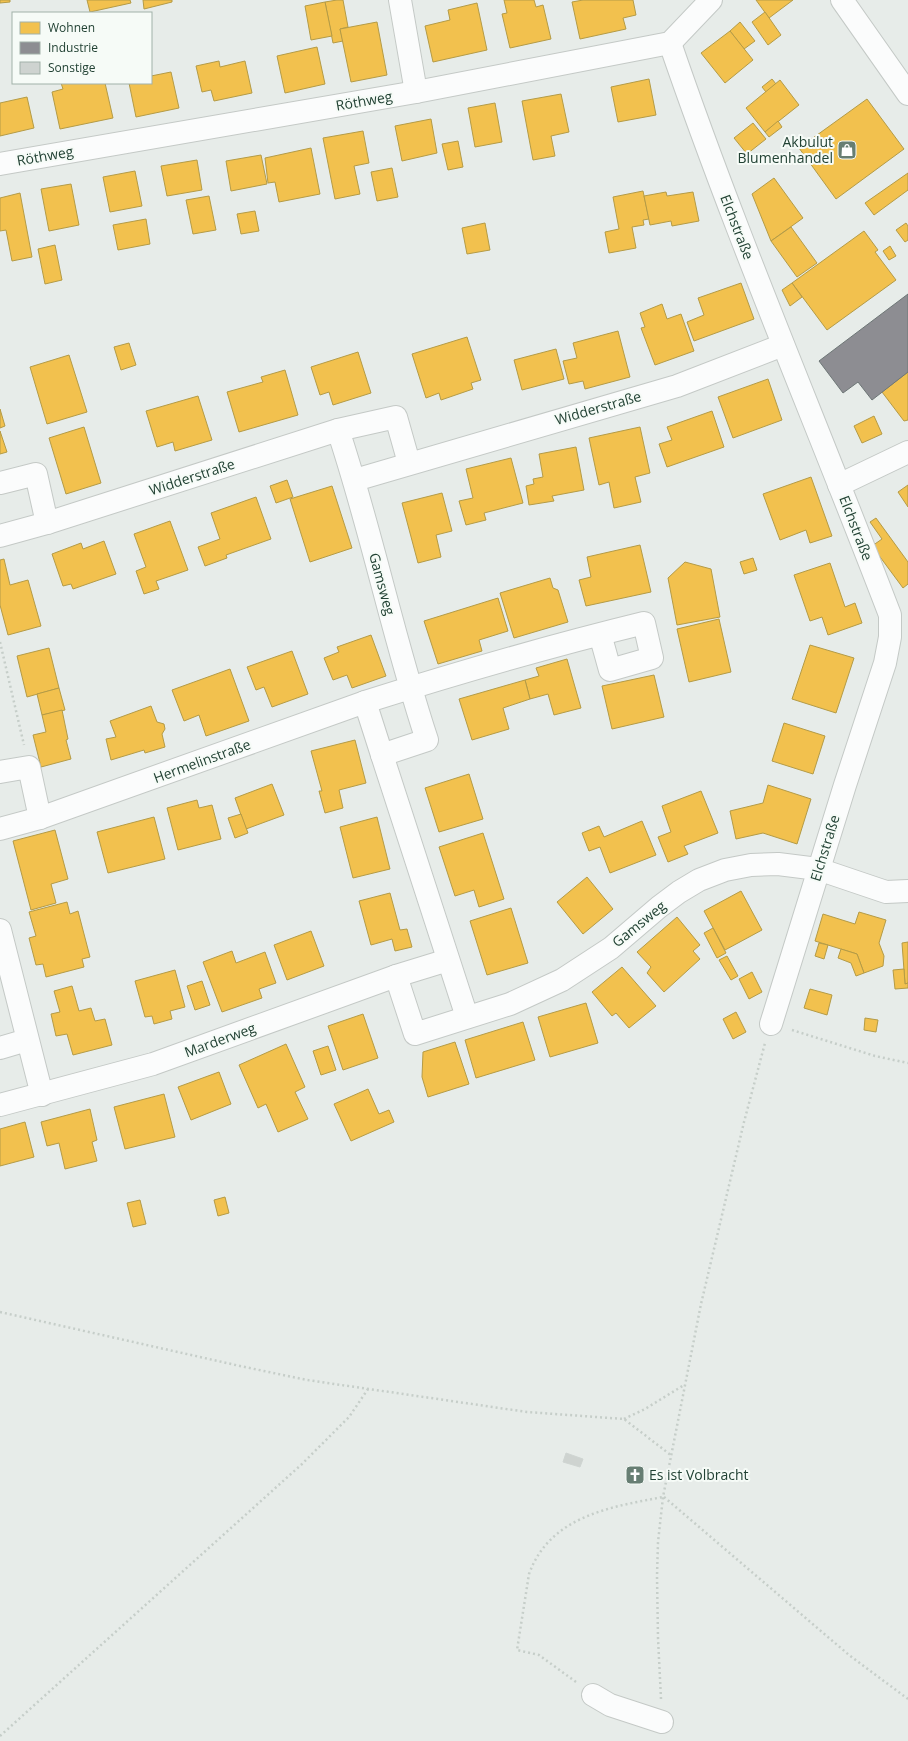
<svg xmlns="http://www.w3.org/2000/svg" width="908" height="1741" font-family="'Open Sans',sans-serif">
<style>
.homes{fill:#f2c14e;stroke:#b49b46}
.industry{fill:#8d8d92;stroke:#6d7676}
.building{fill:#ced3d0;stroke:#cfd5d2}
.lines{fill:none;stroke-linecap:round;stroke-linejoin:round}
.minor-casing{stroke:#c4c9c6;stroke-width:24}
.path{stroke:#c6cec9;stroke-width:2.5;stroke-dasharray:2 3;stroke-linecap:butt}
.minor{stroke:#fbfcfc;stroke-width:22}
.labels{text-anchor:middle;stroke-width:4;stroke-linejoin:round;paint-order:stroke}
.street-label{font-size:14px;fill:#224234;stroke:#f6fbf7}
.poi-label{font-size:14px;fill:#224234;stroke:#f6fbf7;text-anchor:end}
</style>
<rect width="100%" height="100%" fill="#e7ece9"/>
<g class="homes">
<path d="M0,0H10V2L0,3Z"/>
<path d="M87,0H130L131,3L90,12Z"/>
<path d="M143,0H172V2L144,9Z"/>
<path d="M337,0H343L348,27L340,29L343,41L333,43L325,2Z"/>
<path d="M504,0H534L536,7L543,5L551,39L510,48L502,14L507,13Z"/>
<path d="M583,0H633L636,15L623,18L626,29L580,39L572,2Z"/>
<path d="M756,0H793L769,18Z"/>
<path d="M325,2L332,36L311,40L305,6Z"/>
<path d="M477,3L487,50L433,62L425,26L450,20L448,10Z"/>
<path d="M765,12L781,35L768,45L752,22Z"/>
<path d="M377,22L387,75L351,82L340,29Z"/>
<path d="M740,22L755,41L744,49L730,31Z"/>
<path d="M730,31L753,60L725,83L701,53Z"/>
<path d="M317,47L325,84L285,93L277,56Z"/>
<path d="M219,61L220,67L245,61L252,93L214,101L211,90L202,92L196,66Z"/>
<path d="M171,72L179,108L136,117L129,83H151V76Z"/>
<path d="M649,79L656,115L618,122L611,87Z"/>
<path d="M772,79L776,84L766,92L762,87Z"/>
<path d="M780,80L799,105L765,132L746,108Z"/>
<path d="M61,83H105L113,118L60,129L52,92L63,89Z"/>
<path d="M561,94L569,132L551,136L555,156L533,160L522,101Z"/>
<path d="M27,97L34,128L0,136V103Z"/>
<path d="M867,99L904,149L836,199L799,148Z"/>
<path d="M495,103L502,142L475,147L468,108Z"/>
<path d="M431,119L437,153L402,161L395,126Z"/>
<path d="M778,121L782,127L769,137L765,132Z"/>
<path d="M753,123L766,139L747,154L734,138Z"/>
<path d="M363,131L369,163L354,166L360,194L335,199L323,138Z"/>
<path d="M458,141L463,167L448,170L442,144Z"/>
<path d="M311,148L320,194L279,202L275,182L268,183L265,158Z"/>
<path d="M261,155L267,184L231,191L226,161Z"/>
<path d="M197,160L202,190L167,196L161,166Z"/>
<path d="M392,168L398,197L377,201L371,172Z"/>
<path d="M135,171L142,206L110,212L103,177Z"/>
<path d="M908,173V190L874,215L865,203Z"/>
<path d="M774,178L803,218L771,241L752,194Z"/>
<path d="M71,184L79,225L49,231L41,189Z"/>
<path d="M643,191L649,219L643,220L644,225L632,227L636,248L609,253L605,232L619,229L613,197Z"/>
<path d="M666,192L667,196L693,192L699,221L672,226L671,221L650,225L644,196Z"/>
<path d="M20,193L32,257L12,261L6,230L0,231V198Z"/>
<path d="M209,196L216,230L193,234L186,200Z"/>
<path d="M255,211L259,231L241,234L237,214Z"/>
<path d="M146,219L150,244L118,250L113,225Z"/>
<path d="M485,223L490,250L467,254L462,228Z"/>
<path d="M906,223L908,226V240L905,242L896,230Z"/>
<path d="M791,227L817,263L797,277L771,241Z"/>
<path d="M864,231L878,250L875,252L896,280L827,330L792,283Z"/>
<path d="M55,245L62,280L45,284L38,249Z"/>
<path d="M890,246L896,256L889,260L883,251Z"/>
<path d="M741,283L754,319L694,341L687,322L704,315L698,298Z"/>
<path d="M792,283L802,297L790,306L782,290Z"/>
<path d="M662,304L667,319L681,314L694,351L655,365L641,328L645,327L640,313Z"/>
<path d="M618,331L630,377L585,389L583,381L569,384L563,361L577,358L573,343Z"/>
<path d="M467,337L481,380L471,383L473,389L441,400L439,393L426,398L412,354Z"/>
<path d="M129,343L136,365L121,370L114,347Z"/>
<path d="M556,349L564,379L522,390L514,360Z"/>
<path d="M358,352L371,393L333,405L329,392L320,395L311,367Z"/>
<path d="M69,355L87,412L47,424L30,367Z"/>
<path d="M285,370L298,415L239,432L227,392L263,382L261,377Z"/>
<path d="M908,372V420L904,421L882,392Z"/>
<path d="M768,379L782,420L733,438L718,397Z"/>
<path d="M198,396L212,440L175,451L173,442L157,447L146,411Z"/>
<path d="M0,409L5,426L0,428Z"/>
<path d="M712,411L724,447L667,467L659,444L672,440L667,427Z"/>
<path d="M874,416L882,434L862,443L854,426Z"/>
<path d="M84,427L101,483L66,494L49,438Z"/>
<path d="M640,427L650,473L635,477L641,502L614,508L609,482L599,485L589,438Z"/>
<path d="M0,431L7,452L0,454Z"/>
<path d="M576,447L584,490L552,496L554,501L529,505L526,486L534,484L533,479L543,477L539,454Z"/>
<path d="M511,458L523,503L484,513L486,520L466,525L459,501L473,498L466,469Z"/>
<path d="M811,477L832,536L810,543L806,530L780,540L763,494Z"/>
<path d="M287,480L293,497L276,503L270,486Z"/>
<path d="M908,485V507L898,492Z"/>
<path d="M332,486L352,548L310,562L290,499Z"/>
<path d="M442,493L452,531L436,535L441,557L418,563L402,503Z"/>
<path d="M256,497L271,539L226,555L227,558L205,566L198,547L220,539L211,513Z"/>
<path d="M876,518L908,562V584L903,588L872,546L882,539L870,522Z"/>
<path d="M170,521L188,570L156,581L159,589L144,594L136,571L146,567L134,534Z"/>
<path d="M104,541L116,574L73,589L71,584L63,586L52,554L81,543L83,549Z"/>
<path d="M640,545L651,592L586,606L579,580L591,577L587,557Z"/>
<path d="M753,558L757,570L744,574L740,562Z"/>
<path d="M4,559L10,585L28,580L41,626L8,635L0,605V560Z"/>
<path d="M685,562L711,569L720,617L677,625L668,578Z"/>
<path d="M830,563L845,607L855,603L862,623L828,635L822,617L810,621L794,575Z"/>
<path d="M550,578L553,588L558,590L568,622L514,638L500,593Z"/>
<path d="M498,598L508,631L479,640L482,651L438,664L424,621Z"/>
<path d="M719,619L731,672L689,682L677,629Z"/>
<path d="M371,635L386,676L352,688L347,675L333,680L324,658L339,652L337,647Z"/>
<path d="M810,645L854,658L836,713L792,699Z"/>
<path d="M49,648L59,688L27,697L17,656Z"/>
<path d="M292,651L308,694L272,707L264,687L256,690L247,667Z"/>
<path d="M567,659L581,708L554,715L548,694L530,699L525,680L539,676L536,668Z"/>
<path d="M230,669L249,721L206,736L199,715L184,721L172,690Z"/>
<path d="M654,675L664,717L612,729L602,686Z"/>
<path d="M525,680L530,699L503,708L509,729L472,740L459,699Z"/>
<path d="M59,688L65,710L42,715L37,694Z"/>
<path d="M151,706L157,722L164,724L165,729L162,734L165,747L145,753L144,750L111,760L106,739L116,737L110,721Z"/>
<path d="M62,710L68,739L66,740L71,759L41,767L33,735L46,732L42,715Z"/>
<path d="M784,723L825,736L813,774L772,761Z"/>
<path d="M355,740L366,783L339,790L343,808L325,813L319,791H322L311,751Z"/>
<path d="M469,774L483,819L439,832L425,788Z"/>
<path d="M272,784L284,815L246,829L235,798Z"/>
<path d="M768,785L811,799L797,844L763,833L736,839L730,811L763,803Z"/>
<path d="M701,791L718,833L684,846L688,854L668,862L658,837L671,832L662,806Z"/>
<path d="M197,800L199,808L212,805L221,839L178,850L167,808Z"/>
<path d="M241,814L248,833L235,838L228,818Z"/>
<path d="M154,817L165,859L108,873L97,832Z"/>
<path d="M377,817L390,869L353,878L340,827Z"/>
<path d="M642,821L656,855L610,873L600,847L589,851L582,833L599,826L604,837Z"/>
<path d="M55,830L68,879L51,884L56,903L31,910L13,841Z"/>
<path d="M483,833L504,899L479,907L474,890L455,896L439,847Z"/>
<path d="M587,877L613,909L583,934L557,902Z"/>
<path d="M741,891L762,930L725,950L704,911Z"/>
<path d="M390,893L400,930L407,929L412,947L395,951L392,939L371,945L359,901Z"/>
<path d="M67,902L70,914L78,911L90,957L82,959L84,967L46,977L43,964L36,965L29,938L36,936L29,912Z"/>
<path d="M511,908L528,963L487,975L470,921Z"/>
<path d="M859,912L886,920L879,943L884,956L883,966L864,973L857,954L815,941L823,914L855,924Z"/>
<path d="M677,917L700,945L693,951L700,959L664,992L647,973L651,967L637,952Z"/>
<path d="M713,928L726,953L717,958L704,933Z"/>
<path d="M311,931L324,966L287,980L274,945Z"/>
<path d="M908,942V983L905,984L902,943Z"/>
<path d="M819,943L828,945L824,959L815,956Z"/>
<path d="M841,949L857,954L864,973L856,976L851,963L838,958Z"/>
<path d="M232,951L236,963L265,952L276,983L259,989L262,998L222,1012L203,962Z"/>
<path d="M727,956L738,976L731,980L719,960Z"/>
<path d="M622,967L656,1006L629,1028L616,1013L612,1016L592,992Z"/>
<path d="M904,969L905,984L908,983V988L895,989L893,970Z"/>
<path d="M175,970L185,1007L170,1011L172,1019L154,1024L152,1016L145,1017L135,981Z"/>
<path d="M752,972L762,992L749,999L739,979Z"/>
<path d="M202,981L210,1005L195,1010L187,986Z"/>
<path d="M72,986L79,1011L91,1008L95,1021L105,1019L112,1045L73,1055L67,1034L56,1036L51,1014L60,1012L54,991Z"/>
<path d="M810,989L832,995L827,1015L804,1008Z"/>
<path d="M586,1003L598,1043L550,1057L538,1017Z"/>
<path d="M736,1012L746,1032L733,1039L723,1019Z"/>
<path d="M363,1014L378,1058L343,1070L328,1026Z"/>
<path d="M865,1018L878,1020L876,1032L864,1030Z"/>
<path d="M523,1022L535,1060L476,1078L465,1040Z"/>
<path d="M455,1042L469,1084L428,1097L422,1077L423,1052Z"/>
<path d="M286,1044L305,1087L295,1092L308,1119L278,1132L266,1104L258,1108L239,1065Z"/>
<path d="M328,1046L336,1070L321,1075L313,1051Z"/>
<path d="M219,1072L231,1104L191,1120L178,1087Z"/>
<path d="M368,1089L379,1114L389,1110L394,1122L351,1141L334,1104Z"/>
<path d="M164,1094L175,1137L125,1149L114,1107Z"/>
<path d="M90,1109L97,1140L92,1142L97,1161L65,1169L59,1143L47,1146L41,1122Z"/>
<path d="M25,1122L34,1157L0,1166V1129Z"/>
<path d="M225,1197L229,1213L218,1216L214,1200Z"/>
<path d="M140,1200L146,1224L133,1227L127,1203Z"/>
</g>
<path class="industry" d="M908,294V372L872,400L858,382L843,393L819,361Z"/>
<path class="building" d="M566,1453L583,1459L580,1467L563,1462Z"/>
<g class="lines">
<g class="minor-casing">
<g id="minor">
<path d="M400,0L416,92"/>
<path d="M842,0L908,94"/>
<path d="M670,43C736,236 817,424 890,615V637L885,663L845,785L771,1024"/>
<path d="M0,164L416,92L670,43L711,0"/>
<path d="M409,463L396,417L338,430C372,532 393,638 427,740L382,755L365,702C457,673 550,646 644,623L652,658L610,670L600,634"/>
<path d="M355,480L677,386L783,345"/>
<path d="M0,483L36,474L47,523"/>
<path d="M839,485L908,452"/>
<path d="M0,536L47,523L338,430"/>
<path d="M382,755L467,1017"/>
<path d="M0,772L29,767L40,818"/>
<path d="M0,829L40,818L365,702"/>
<path d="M0,930L42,1095"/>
<path d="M448,960L396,976L415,1034L510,1004L562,980L611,948L659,907L679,892L699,880L725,870L751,865L778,864L818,869L886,892L908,891"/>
<path d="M0,1048L27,1040"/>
<path d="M0,1105L153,1064L396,976"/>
<path d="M593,1695L610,1705L662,1722"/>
</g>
</g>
<g class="path">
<path d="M0,642L24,745"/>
<path d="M792,1030L875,1056L908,1063"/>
<path d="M0,1312L240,1366L307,1380L527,1412L624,1419L672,1456"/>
<path d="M624,1419L645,1409L684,1385"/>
<path d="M664,1497L849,1655L908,1699"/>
<path d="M576,1682L539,1655L517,1650L529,1574C550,1516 610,1507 663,1497"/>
<path d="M661,1699L658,1638L657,1576L658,1542L663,1497L701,1304L744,1122L765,1043"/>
<path d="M0,1736L302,1464L349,1417L368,1389"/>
</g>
<use href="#minor" class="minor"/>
</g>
<defs>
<g id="shop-square" transform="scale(1)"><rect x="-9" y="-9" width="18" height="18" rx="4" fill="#677e73" stroke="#f6fbf7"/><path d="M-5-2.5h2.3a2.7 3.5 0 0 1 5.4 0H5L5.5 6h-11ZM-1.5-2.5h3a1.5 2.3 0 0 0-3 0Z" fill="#fff"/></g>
<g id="church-square" transform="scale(1)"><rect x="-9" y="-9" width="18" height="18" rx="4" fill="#677e73" stroke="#f6fbf7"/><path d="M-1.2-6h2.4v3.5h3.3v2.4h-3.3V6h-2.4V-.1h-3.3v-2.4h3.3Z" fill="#fff"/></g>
</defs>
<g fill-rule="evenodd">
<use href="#shop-square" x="847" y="150"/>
<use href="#church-square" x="635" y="1475"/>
</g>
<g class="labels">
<g class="street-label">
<text transform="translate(364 101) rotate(-10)" y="5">Röthweg</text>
<text transform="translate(45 156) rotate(-10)" y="5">Röthweg</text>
<text transform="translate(737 227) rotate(69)" y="5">Elchstraße</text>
<text transform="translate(598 408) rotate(-16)" y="5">Widderstraße</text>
<text transform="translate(192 477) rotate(-18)" y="5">Widderstraße</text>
<text transform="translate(856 528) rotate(69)" y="5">Elchstraße</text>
<text transform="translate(382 584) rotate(75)" y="5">Gamsweg</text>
<text transform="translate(202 761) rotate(-20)" y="5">Hermelinstraße</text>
<text transform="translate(825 848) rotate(-73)" y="5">Elchstraße</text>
<text transform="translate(639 924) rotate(-39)" y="5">Gamsweg</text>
<text transform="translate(220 1040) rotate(-20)" y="5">Marderweg</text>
</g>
<g class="poi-label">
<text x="833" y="147">Akbulut<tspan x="833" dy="16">Blumenhandel</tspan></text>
<text x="649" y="1480" text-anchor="start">Es ist Volbracht</text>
</g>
</g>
<rect x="12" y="12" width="140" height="72" fill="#f6fbf7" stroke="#a1b1a9"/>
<rect x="20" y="22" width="20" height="12" fill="#f2c14e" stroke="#a1b1a9"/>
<text x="48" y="32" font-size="12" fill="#224234">Wohnen</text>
<rect x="20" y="42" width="20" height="12" fill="#8d8d92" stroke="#a1b1a9"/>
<text x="48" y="52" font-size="12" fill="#224234">Industrie</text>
<rect x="20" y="62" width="20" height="12" fill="#ced3d0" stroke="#a1b1a9"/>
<text x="48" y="72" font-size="12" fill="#224234">Sonstige</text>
</svg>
